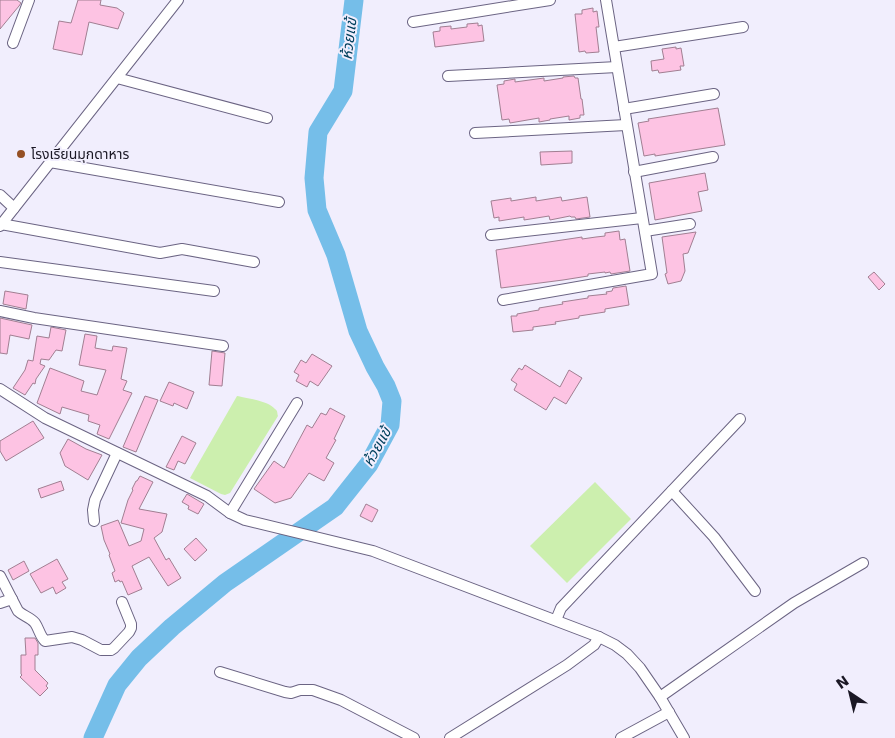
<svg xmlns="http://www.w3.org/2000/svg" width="895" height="738" font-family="'DejaVu Sans','Noto Sans Thai',sans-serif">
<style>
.green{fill:#ccefae}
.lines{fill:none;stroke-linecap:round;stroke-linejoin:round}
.river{stroke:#75bee9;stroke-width:19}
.building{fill:#fdc3e3;stroke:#a17f92}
.minor-casing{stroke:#6b6483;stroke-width:12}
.minor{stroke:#fff;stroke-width:10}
.poi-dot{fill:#955024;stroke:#f1eefd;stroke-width:2}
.labels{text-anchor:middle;stroke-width:4;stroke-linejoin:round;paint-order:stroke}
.poi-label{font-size:14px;fill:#1a1724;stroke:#f1eefd;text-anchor:start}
.water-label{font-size:15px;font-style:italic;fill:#02415e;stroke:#f1eefd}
</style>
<rect width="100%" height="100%" fill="#f1eefd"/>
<g class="green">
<path d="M237,396C246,398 269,401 275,409C278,411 277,413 278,416L230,493L225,495L221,494L190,478Z"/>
<path d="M595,482L631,519L567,583L530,546Z"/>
</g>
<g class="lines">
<path class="river" d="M93,738L117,685L139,658L172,627L225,583L335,507L369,464L390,425L392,401L386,386L375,367L358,331L336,255L317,210L314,178L318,132L343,91L354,0"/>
</g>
<g class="building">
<path d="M0,0H17L21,3L19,6L0,29Z"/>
<path d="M78,0H101L100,5L117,8L124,13L118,29L89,22L82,55L53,49L59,21L71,23Z"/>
<path d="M593,8V12L597,11L599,27H596L599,52L586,53L585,51L579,52L575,14H582V10Z"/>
<path d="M478,23V26L482,25L484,41L435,47L433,32L440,31V27L451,26V29L467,27V24Z"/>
<path d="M676,47V49L681,48L684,66H680L681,70L659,73L658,70L652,71L651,61L664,59L662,49Z"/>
<path d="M574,76L575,78H578L581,99H582L584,115H580V118L569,120V116L550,119V120L539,122V118L510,123L509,119L502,120L497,85L504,84V81L515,79V82L544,78V81L563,78V77Z"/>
<path d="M718,108L725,145L655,156V154L644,156L638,123L649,121L648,119Z"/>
<path d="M572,151V163L541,165L540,152Z"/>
<path d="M705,173L708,190L698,192L702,211L655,220L649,183Z"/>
<path d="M536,197V201L561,197L562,201L587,197L590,217L576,219L575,217H571L570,216L550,220L549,216L524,220V217L499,221V217L494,218L491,201L511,198V201Z"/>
<path d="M619,231L620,240L625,239L630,271L611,274L610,272L605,273V272L588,274V276L563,280L501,288L496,250L582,237V239L596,237L605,236V233Z"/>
<path d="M696,232L688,253L683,254L685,271L681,281L668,284L665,274L667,273L662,237Z"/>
<path d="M874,272L885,284L879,290L868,277Z"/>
<path d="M626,286L629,305L605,309V312L579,316V318L555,322L556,324L533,327V330L513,332L511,316H517V314L533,311L539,310V308L563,304L562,302L588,298V296L607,294L606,292L612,291L613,288Z"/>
<path d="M5,291L28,295L26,309L3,304Z"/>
<path d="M0,318L32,325L29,339L10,335L7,354L0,353Z"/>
<path d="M51,327L66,330L62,351L56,350L49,360L41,359L40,364L45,366L36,379L35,384L33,383L25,395L13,388L25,370L28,360L33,361L37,336L49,338Z"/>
<path d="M85,334L97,336L95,348L112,351L113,346L127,348L121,379L127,381L123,390L132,393L109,439L97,434L100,425L88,421L89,415L62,407L60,414L37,403L50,368L84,381L81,391L97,395L106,370L79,365Z"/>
<path d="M212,351L225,353L222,386L209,385Z"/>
<path d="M312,354L332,366L318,386L310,381L307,387L296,381L299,375L294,372L301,360L306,363Z"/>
<path d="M525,365L560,387L569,370L582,378L566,404L554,397L546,410L514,390L517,384L511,380L519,368L522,370Z"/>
<path d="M169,382L194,392L187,409L174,403L173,406L160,401Z"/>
<path d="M145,396L158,400L136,452L123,447Z"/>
<path d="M330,408L345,416L334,439L336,440L326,458L334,463L324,481L309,473L291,498L275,503L254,489L274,461L284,468L307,425L312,428L321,413L326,415Z"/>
<path d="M33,421L44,438L6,461L0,451V441Z"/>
<path d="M182,436L196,443L185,464L178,461L174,470L166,467Z"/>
<path d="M68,439L86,449L102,455L88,480L65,466L60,453Z"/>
<path d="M140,476L153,482L139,509L167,514L162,532L154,538L166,560L169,558L181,578L168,586L149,557L132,566L142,589L128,595L122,581L120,582L119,580L115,582L112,573L115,571L109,555L110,554L104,540L101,526L118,520L129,546L141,541L144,529L121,523L128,500L133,490L132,489L136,481H137Z"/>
<path d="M61,481L64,490L41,498L38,489Z"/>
<path d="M187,494L204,504L198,514L188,509L189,506L182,502Z"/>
<path d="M366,504L378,510L372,522L360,516Z"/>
<path d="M196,538L207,550L195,561L184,549Z"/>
<path d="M57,559L68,579L62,582L66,588L56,594L53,587L41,593L30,574Z"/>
<path d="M24,561L29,571L13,580L8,570Z"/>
<path d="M25,638H35L38,643V655H35V670L48,683L46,686L48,688L40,696L20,677L22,675L21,674V655H26Z"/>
</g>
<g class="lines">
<g class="minor-casing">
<g id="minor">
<path d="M413,22L550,0"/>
<path d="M13,43L29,0"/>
<path d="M614,47L743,27"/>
<path d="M448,76L617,67"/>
<path d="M117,78L267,118"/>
<path d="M624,109L714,94"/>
<path d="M475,133L626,125"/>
<path d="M50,162L279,202"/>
<path d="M634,172L713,157"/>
<path d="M0,195L14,208"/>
<path d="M1,224L160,253L182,249L254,262"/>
<path d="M0,226L178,0"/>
<path d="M645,231L690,224"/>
<path d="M491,235L642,218"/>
<path d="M0,262L214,291"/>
<path d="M503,300L652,274L606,0"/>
<path d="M0,311L34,318L223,346"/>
<path d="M0,389L45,418L207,496L230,513L245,520L373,551L599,637L615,645L627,654L640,668L660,697L684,738"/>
<path d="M672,491L714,537L755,591"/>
<path d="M230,513L297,403"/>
<path d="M94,521L93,510L95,500L117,453"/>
<path d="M0,576L18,611C23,616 30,617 35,623C39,629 40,636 45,641L72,637L82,640L101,650H111L114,648L129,632L131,628V624L122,602"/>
<path d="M0,603L12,599"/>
<path d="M556,620L561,608L740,419"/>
<path d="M220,672L285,692L291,693L300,690H313L341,700L414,738"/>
<path d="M660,697L794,603L863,563"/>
<path d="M450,738L567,665L594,645L599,637"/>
<path d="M621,738L669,712"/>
</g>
</g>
<use href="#minor" class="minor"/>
</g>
<circle class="poi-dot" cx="21" cy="154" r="5"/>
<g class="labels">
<g class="poi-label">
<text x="31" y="159">โรงเรียนมุกดาหาร</text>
</g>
<g class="water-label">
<text transform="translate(349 39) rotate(-83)" y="5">ห้วยแข้</text>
<text transform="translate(377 447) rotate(-61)" y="5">ห้วยแข้</text>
</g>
</g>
<g transform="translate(850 693) rotate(325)" stroke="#f1eefd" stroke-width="4" paint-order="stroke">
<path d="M0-4L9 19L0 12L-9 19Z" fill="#1a1724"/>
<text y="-8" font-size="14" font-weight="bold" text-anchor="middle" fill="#1a1724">N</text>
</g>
</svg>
